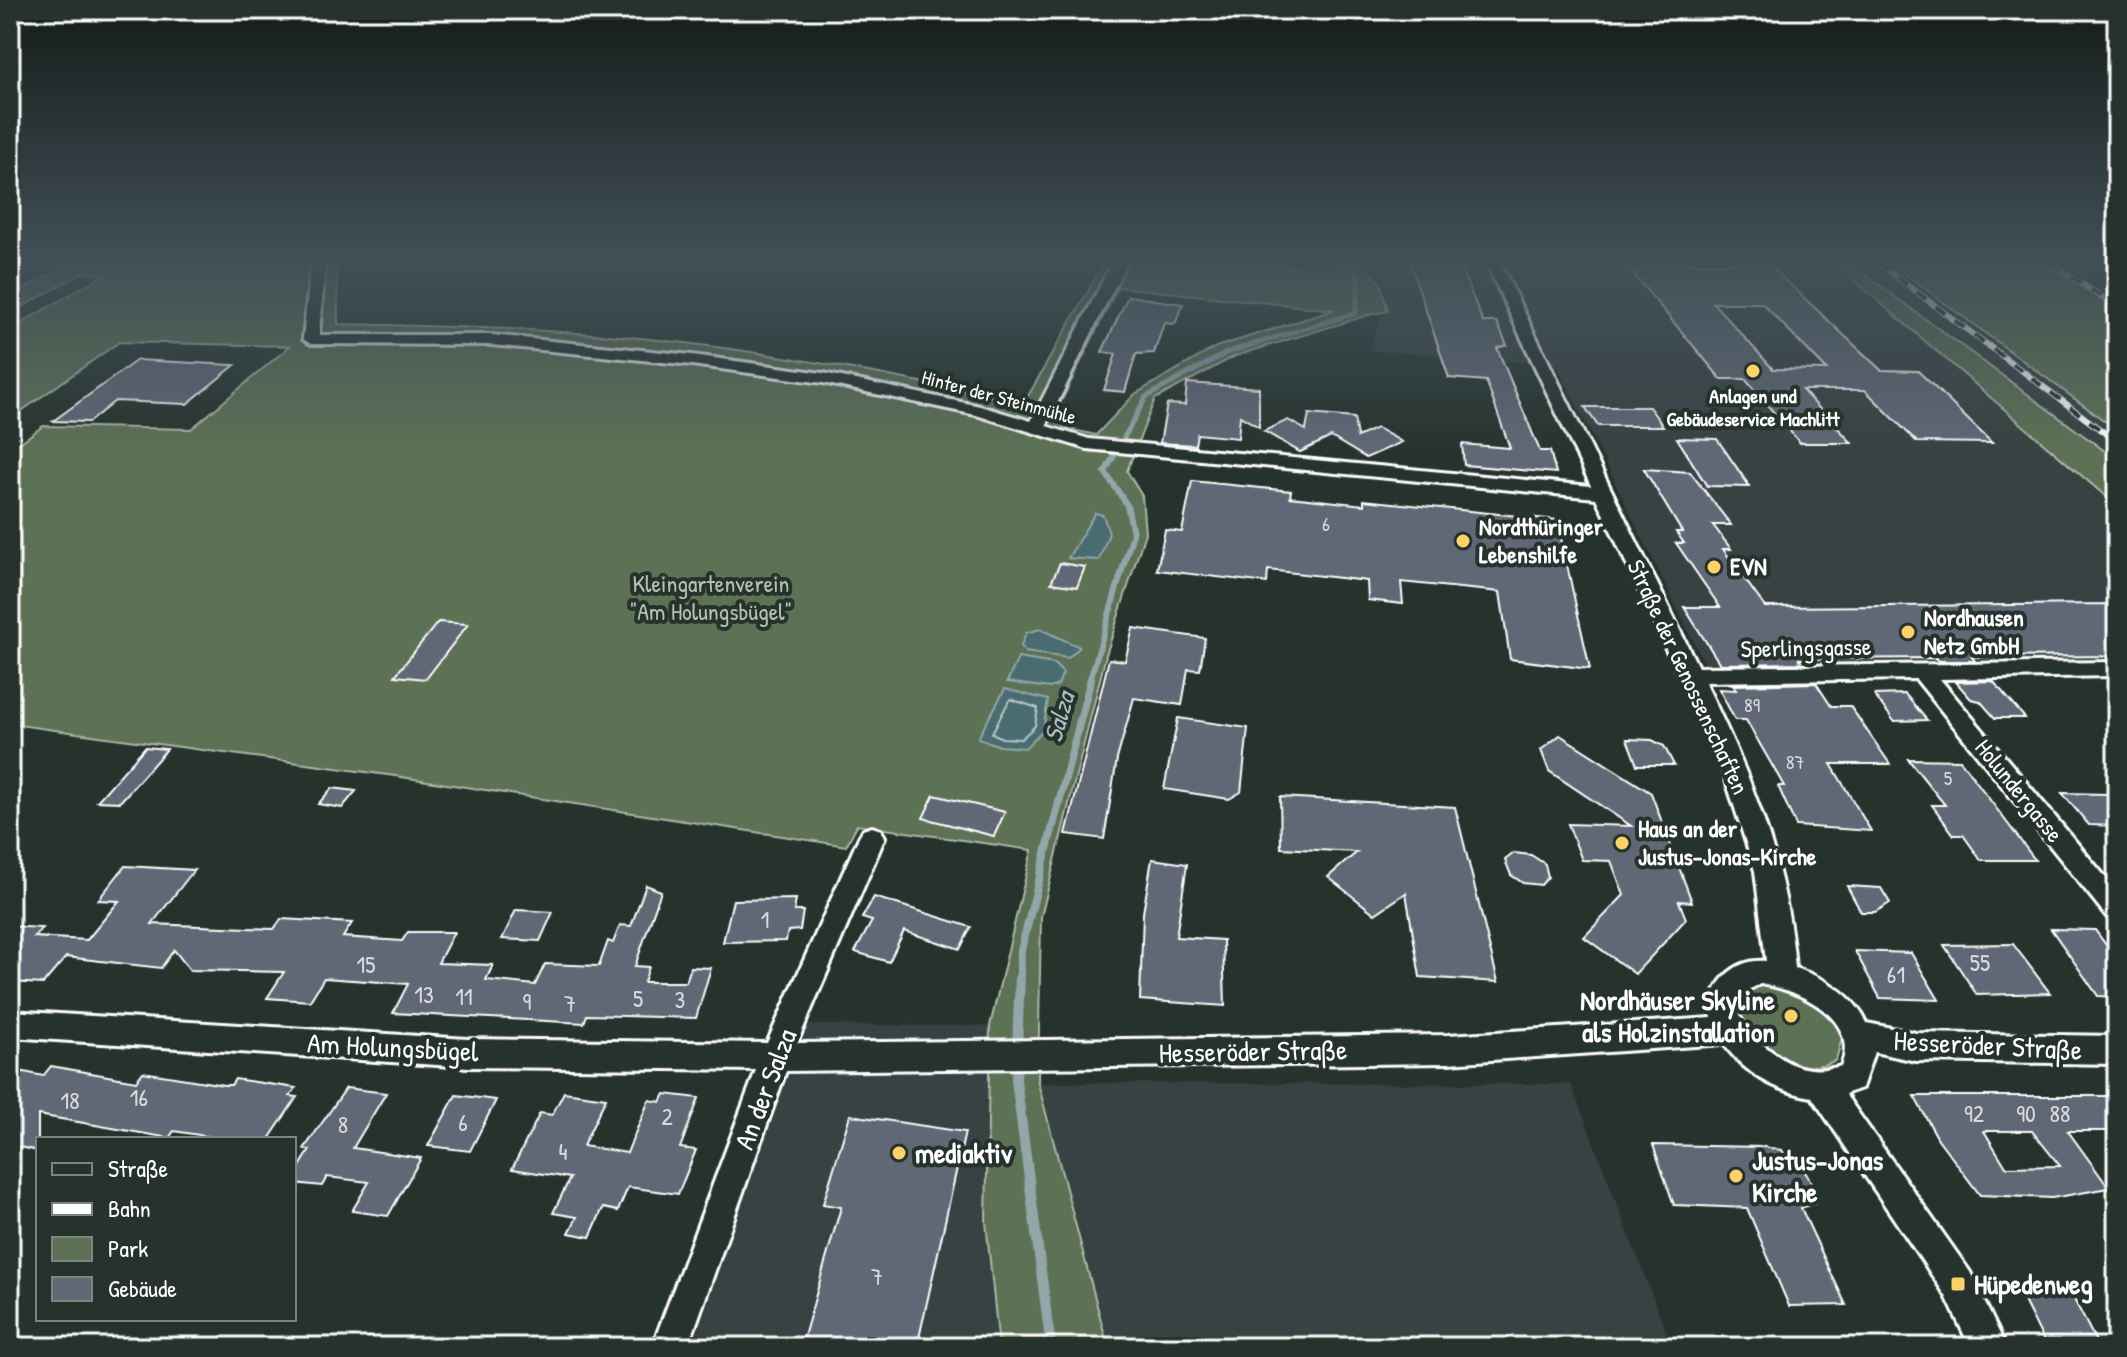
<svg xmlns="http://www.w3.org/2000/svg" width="2127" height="1357" font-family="'Patrick Hand',sans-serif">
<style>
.built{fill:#384343}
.green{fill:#5d7155;stroke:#aeb8aa;stroke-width:2;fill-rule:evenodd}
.water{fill:#4a6c71;stroke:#92a7aa;stroke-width:2}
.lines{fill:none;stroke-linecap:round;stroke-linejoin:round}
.shore{stroke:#b7c4c6;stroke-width:2}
.stream-far3{stroke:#92a7aa;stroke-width:5}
.stream-far2{stroke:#92a7aa;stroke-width:6}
.stream-far1{stroke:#92a7aa;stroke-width:8}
.stream{stroke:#92a7aa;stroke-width:10}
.building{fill:#616876;stroke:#fff;stroke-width:2;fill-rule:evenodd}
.street-casing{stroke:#fff;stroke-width:6}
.street{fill:#26332d;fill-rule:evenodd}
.rail-casing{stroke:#fff;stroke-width:6}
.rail{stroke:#26332d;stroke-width:4;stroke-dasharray:12;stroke-linecap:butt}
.poi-dot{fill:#ffd166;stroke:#26332d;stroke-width:3}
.labels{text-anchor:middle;stroke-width:8;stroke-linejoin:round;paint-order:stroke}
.far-poi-label{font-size:20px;font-weight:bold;fill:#fff;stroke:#26332d}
.far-street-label{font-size:20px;fill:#fff;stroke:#26332d}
.number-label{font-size:20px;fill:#d8d9dd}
.poi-label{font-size:24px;font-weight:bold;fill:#fff;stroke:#26332d;text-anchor:start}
.park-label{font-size:24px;fill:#b6bfb2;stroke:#26332d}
.street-label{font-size:24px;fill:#fff;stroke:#26332d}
.near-number-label{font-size:24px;fill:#d8d9dd}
.water-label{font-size:26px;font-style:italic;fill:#aebdbf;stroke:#26332d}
.near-poi-label{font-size:28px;font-weight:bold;fill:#fff;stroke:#26332d;text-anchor:start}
.near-street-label{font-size:28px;fill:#fff;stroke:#26332d}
</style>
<rect width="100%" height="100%" fill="#26332d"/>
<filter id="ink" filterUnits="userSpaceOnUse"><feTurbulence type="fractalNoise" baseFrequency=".0125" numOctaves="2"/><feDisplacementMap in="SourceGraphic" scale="16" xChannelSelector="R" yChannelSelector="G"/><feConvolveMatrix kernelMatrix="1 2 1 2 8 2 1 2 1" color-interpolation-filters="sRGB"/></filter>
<g filter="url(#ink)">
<g class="built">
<path d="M1361,263H1939L2117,363V664L1705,665L1557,365L1368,350L1381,315L1388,310L1380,282Z"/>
<path d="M803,1025L990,1026L986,1222L999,1347H692Z"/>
<path d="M1038,1083L1571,1084L1670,1342L1959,1347H1108Z"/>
</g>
<g class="green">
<path d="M69,263H337L338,324C459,327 581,329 701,345C810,359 917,381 1024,403L1104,263H1254L1340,272L1333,263H1361L1380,282L1388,311L1372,314L1235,356L1155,399L1127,471L1142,496L1145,533L1106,655L1041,917L1038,1083L1108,1347H999L986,1222L990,1026L1032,850L857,825L846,846L395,776L10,724V450L43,426L191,429L290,346L119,342L10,419V326H16L105,274L82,273L10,314V297ZM1118,287L1334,310L1216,347L1135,394L1096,435L1064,428L1057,410Z"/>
<path d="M1834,263H1849L2117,460V506Z"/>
<path d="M1890,263H2045L2117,310V430Z"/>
<path d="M1756,984C1792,985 1830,1002 1842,1038L1836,1060C1796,1081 1734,1045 1740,998Z"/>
</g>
<g class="water">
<path d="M1095,513L1103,515L1109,533L1099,560L1068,558Z"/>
<path d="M1040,629L1080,647L1068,658L1025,652L1021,646L1026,633Z"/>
<path d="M1018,658L1054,664L1063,673L1058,685L1050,688L1007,682Z"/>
<path d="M1005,689L1048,700L1043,730L1025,748L1000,746L978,738Z"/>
</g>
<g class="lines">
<path class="shore" d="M1010,699L1038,708L1035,726L1021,739L1002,738L992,733Z"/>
<path class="stream-far3" d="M1119,447L1146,397L1228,352L1356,313L1359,276L1346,263"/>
<path class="stream-far2" d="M1090,680L1133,533L1127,505L1105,472L1120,445"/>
<path class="stream-far1" d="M1020,978L1021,950L1091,678"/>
<g class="stream">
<path d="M1017,1047L1020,976"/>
<path d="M1017,1059L1016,1080L1051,1347"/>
</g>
</g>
<g class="building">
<path d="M1410,263H1459L1483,322H1497L1507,345L1497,348L1540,451H1550L1556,473L1464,465L1462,444L1510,448L1486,381L1449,378Z"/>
<path d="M1624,263H1767L1881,370L1918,371L1992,443L1917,442L1865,390H1802L1852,443H1800L1745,379H1721ZM1713,303H1762L1827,370L1773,369Z"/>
<path d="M1128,296L1183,304L1175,324L1164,323L1154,353L1136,354L1125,392L1104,390L1116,354L1102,352Z"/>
<path d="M137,360L235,365L187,404L115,401L89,422L53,421Z"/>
<path d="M1187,383L1259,388V427L1240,416L1238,438L1197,434L1195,445L1160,443L1167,404L1185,405Z"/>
<path d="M1585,407H1649L1663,426H1598Z"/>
<path d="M1309,414L1354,418L1357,437L1377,428L1402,442L1366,458L1331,437L1300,452L1264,431L1288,420L1306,430Z"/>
<path d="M1677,438L1717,439L1750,487L1707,486Z"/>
<path d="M1644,469L1690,472L1731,525H1713L1731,549H1723L1765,607L2117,604V656L1972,657L1975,661H1939L1936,658L1799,659L1802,663L1720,664L1684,607H1720L1676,543H1684L1676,532H1682Z"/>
<path d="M1192,481L1291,491L1290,497L1364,505V500L1557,520L1590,669L1510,659L1500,592L1401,582L1403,604L1368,600L1367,581L1268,570L1267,583L1157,570L1165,530L1182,532Z"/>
<path d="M1060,563L1085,567L1077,587L1051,583Z"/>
<path d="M438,622L468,624L426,679L395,676Z"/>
<path d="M1133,628L1205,638L1200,670L1188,669L1182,705L1134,698L1117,759L1104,839L1066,834L1109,659L1125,661Z"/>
<path d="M1993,681L2025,718H1995L1980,701L1971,699L1956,682Z"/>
<path d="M1816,683L1831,706H1850L1890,764H1831L1871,831L1796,826L1778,786H1784L1746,720H1735L1719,689L1736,690L1733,685Z"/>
<path d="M1905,694L1927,720L1894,721L1874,695Z"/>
<path d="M1178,718L1248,728L1241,792L1229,799L1164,789Z"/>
<path d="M1560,735L1651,793L1692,902L1679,901L1686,919L1635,974L1584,937L1624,895L1611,861L1582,860L1568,824L1631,826L1549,771L1541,750Z"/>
<path d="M1627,739L1652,740L1664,746L1674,765H1637Z"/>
<path d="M145,747L167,749L120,802L97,801Z"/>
<path d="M1908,759L1960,760L2035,860H1981L1963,835H1954L1932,805H1945Z"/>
<path d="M332,788L356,791L342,808L318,804Z"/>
<path d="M2062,793L2107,794L2117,805V826L2089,825Z"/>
<path d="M934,795L1005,812L994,836L923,818Z"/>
<path d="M1280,797L1455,807L1498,982L1420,977L1406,893L1375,914L1328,877L1357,852L1281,848Z"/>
<path d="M1514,853L1531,855L1545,864L1548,877L1541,885L1523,883L1511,875L1505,860Z"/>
<path d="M1152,859L1187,864L1176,937L1223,940L1225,1006L1140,1000L1143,913Z"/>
<path d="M125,866L194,870L152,924L274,929L281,919L352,923L343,937L402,941L408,932H454L438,963L493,965L486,980L535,985L545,964L599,966L608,941L613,943L620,925L631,926L646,885L661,891L635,966L649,967L644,982H686L691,967L711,968L696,1018L587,1015L584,1023L393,1013L408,984L324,978L310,1001L267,998L284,972L190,970L174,950L161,968L66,957L43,984L10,982V926L42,928L34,937L87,940L119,901L98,900Z"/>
<path d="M1847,886L1881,888L1890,903L1875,912H1861Z"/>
<path d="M874,897L971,927L960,949L904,931L889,962L855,952L872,921L862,918Z"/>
<path d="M796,899L794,911H803L800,930L788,931L786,941L723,942L733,900Z"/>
<path d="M516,910L553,912L540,941L502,939Z"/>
<path d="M2051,929L2095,930L2117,960V997L2098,996Z"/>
<path d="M2013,944L2050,993L1977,995L1944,945Z"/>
<path d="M1855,951L1911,953L1939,1000L1880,998Z"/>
<path d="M51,1066L136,1081L143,1072L224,1085H231L235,1079L296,1088L290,1096L297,1097L269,1139H224L174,1131L169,1138L38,1115V1151L10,1145V1069L43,1076Z"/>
<path d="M346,1088L386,1093L353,1148L421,1158L388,1216L352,1211L369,1182L327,1177L322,1186L294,1183V1176L310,1150L304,1149Z"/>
<path d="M564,1092L606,1098L583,1146L627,1153L649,1100L661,1102L665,1094L699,1098L680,1148L696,1150L678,1194L628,1187L618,1211L603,1208L590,1237L569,1233L577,1217L553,1213L570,1178L512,1169L540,1113L552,1115Z"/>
<path d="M456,1095L496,1100L470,1151L428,1146Z"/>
<path d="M1914,1096H2117V1131H2068L2109,1188L2052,1198L1980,1195L1938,1139ZM1984,1131H2032L2060,1166L2006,1167Z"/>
<path d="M850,1115L965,1132L917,1347H801L841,1207L823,1204Z"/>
<path d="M1653,1145L1764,1147L1781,1150L1802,1167L1813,1185L1815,1203L1801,1208L1846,1305L1789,1306L1747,1208L1674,1205Z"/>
<path d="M2014,1281L2066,1284L2099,1347H2047Z"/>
</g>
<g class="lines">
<g class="street-casing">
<path id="street" d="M311,263H325L319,335H491L692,355L823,373L980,406L1031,421L1112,263H1126L1046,426L1089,439L1591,486L1486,263H1500L1698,667L2117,662V676L1940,679L2117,891V921L2108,918L1916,679L1705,682C1750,774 1787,864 1795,968C1825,978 1853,994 1867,1023L1916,1033L2117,1036V1064L1916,1061L1874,1052L1862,1088L1845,1094L1970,1272L2006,1347H1970L1946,1296L1812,1097C1776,1091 1745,1074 1724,1044L1448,1063L786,1071L688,1347H652L756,1070L468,1067L10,1037V1011L468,1039L767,1043L859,837L863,830L872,827L881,830L885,837L797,1043L1448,1035L1712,1018C1706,987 1734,957 1766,961L1755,871L1724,774L1596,498L1087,449L976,415L823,383L692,365L491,345L311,344L303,339ZM1760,984C1798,989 1861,1018 1841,1066C1826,1070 1812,1071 1797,1066C1778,1060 1720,1017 1743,993C1746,990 1755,987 1760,984Z"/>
</g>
<use href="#street" class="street"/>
<g class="rail-casing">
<g id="rail">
<path d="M1878,263L2117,442"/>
<path d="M2051,263L2117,307"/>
</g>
</g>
<use href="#rail" class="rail"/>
</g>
</g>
<linearGradient id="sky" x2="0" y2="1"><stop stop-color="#151c19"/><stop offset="0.58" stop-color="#415057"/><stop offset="1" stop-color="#415057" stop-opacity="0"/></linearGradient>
<rect width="2127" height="453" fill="url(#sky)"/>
<g class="poi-dot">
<circle cx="1753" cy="371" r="8"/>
<circle cx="1463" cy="541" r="8"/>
<circle cx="1714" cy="567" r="8"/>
<circle cx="1908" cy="632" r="8"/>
<circle cx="1622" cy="843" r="8"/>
<circle cx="1791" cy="1016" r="8"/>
<circle cx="899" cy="1153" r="8"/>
<circle cx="1736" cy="1176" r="8"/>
<rect x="1950" y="1276" width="16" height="16" rx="4"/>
</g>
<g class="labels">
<g class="far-poi-label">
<text x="1753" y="403">Anlagen und<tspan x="1753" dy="23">Gebäudeservice Machlitt</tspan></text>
</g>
<g class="far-street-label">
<text transform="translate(999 397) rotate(15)" y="7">Hinter der Steinmühle</text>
</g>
<g class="number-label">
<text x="1326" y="531">6</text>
<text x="1752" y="712">89</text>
<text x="1795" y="769">87</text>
<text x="1948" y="785">5</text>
</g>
<g class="poi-label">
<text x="1479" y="535">Nordthüringer<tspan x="1479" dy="28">Lebenshilfe</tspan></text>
<text x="1730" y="575">EVN</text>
<text x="1924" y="626">Nordhausen<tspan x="1924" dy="28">Netz GmbH</tspan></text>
<text x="1638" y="837">Haus an der<tspan x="1638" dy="28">Justus-Jonas-Kirche</tspan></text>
</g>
<g class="park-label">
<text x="711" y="592">Kleingartenverein<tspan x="711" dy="28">"Am Holungsbügel"</tspan></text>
</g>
<g class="street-label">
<text transform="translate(1806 648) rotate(-1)" y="8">Sperlingsgasse</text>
<text transform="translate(1688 677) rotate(65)" y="8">Straße der Genossenschaften</text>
<text transform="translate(2019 791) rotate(51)" y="8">Holundergasse</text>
</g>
<g class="near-number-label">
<text x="765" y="928">1</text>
<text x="1980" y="971">55</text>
<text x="366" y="973">15</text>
<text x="1896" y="983">61</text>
<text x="424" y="1003">13</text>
<text x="464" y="1005">11</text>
<text x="638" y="1007">5</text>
<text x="680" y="1008">3</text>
<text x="527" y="1010">9</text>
<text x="570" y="1012">7</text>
<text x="139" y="1106">16</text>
<text x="70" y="1109">18</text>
<text x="1974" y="1122">92</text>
<text x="2026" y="1122">90</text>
<text x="2060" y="1122">88</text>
<text x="667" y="1125">2</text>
<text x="463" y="1131">6</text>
<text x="343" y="1133">8</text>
<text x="563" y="1160">4</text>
<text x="877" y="1285">7</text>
</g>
<g class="water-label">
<text transform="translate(1059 717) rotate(-74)" y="9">Salza</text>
</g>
<g class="near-poi-label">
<text x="1775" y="1010" text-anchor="end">Nordhäuser Skyline<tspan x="1775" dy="32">als Holzinstallation</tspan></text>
<text x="915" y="1163">mediaktiv</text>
<text x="1752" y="1170">Justus-Jonas<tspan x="1752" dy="32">Kirche</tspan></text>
<text x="1974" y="1294">Hüpedenweg</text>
</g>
<g class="near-street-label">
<text transform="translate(1988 1045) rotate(3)" y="10">Hesseröder Straße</text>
<text transform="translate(393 1047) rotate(3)" y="10">Am Holungsbügel</text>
<text transform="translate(1253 1051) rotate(-1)" y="10">Hesseröder Straße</text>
<text transform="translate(765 1089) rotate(-69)" y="10">An der Salza</text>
</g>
</g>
<rect width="2127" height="1357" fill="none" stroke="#26332d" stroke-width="40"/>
<rect x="20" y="20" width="2087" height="1317" fill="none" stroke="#fff" stroke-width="3" filter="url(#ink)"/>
<rect x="36" y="1137" width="260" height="184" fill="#26332d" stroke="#7d8581" stroke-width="2"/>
<rect x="52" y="1163" width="40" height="12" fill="#26332d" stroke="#7d8581" stroke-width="2"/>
<text x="108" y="1177" font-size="24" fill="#ffffff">Straße</text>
<rect x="52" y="1203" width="40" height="12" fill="#ffffff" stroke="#7d8581" stroke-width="2"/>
<text x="108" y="1217" font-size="24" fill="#ffffff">Bahn</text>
<rect x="52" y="1237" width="40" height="24" fill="#5d7155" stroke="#7d8581" stroke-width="2"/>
<text x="108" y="1257" font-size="24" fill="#ffffff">Park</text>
<rect x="52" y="1277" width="40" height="24" fill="#616876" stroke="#7d8581" stroke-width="2"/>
<text x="108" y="1297" font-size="24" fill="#ffffff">Gebäude</text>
</svg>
